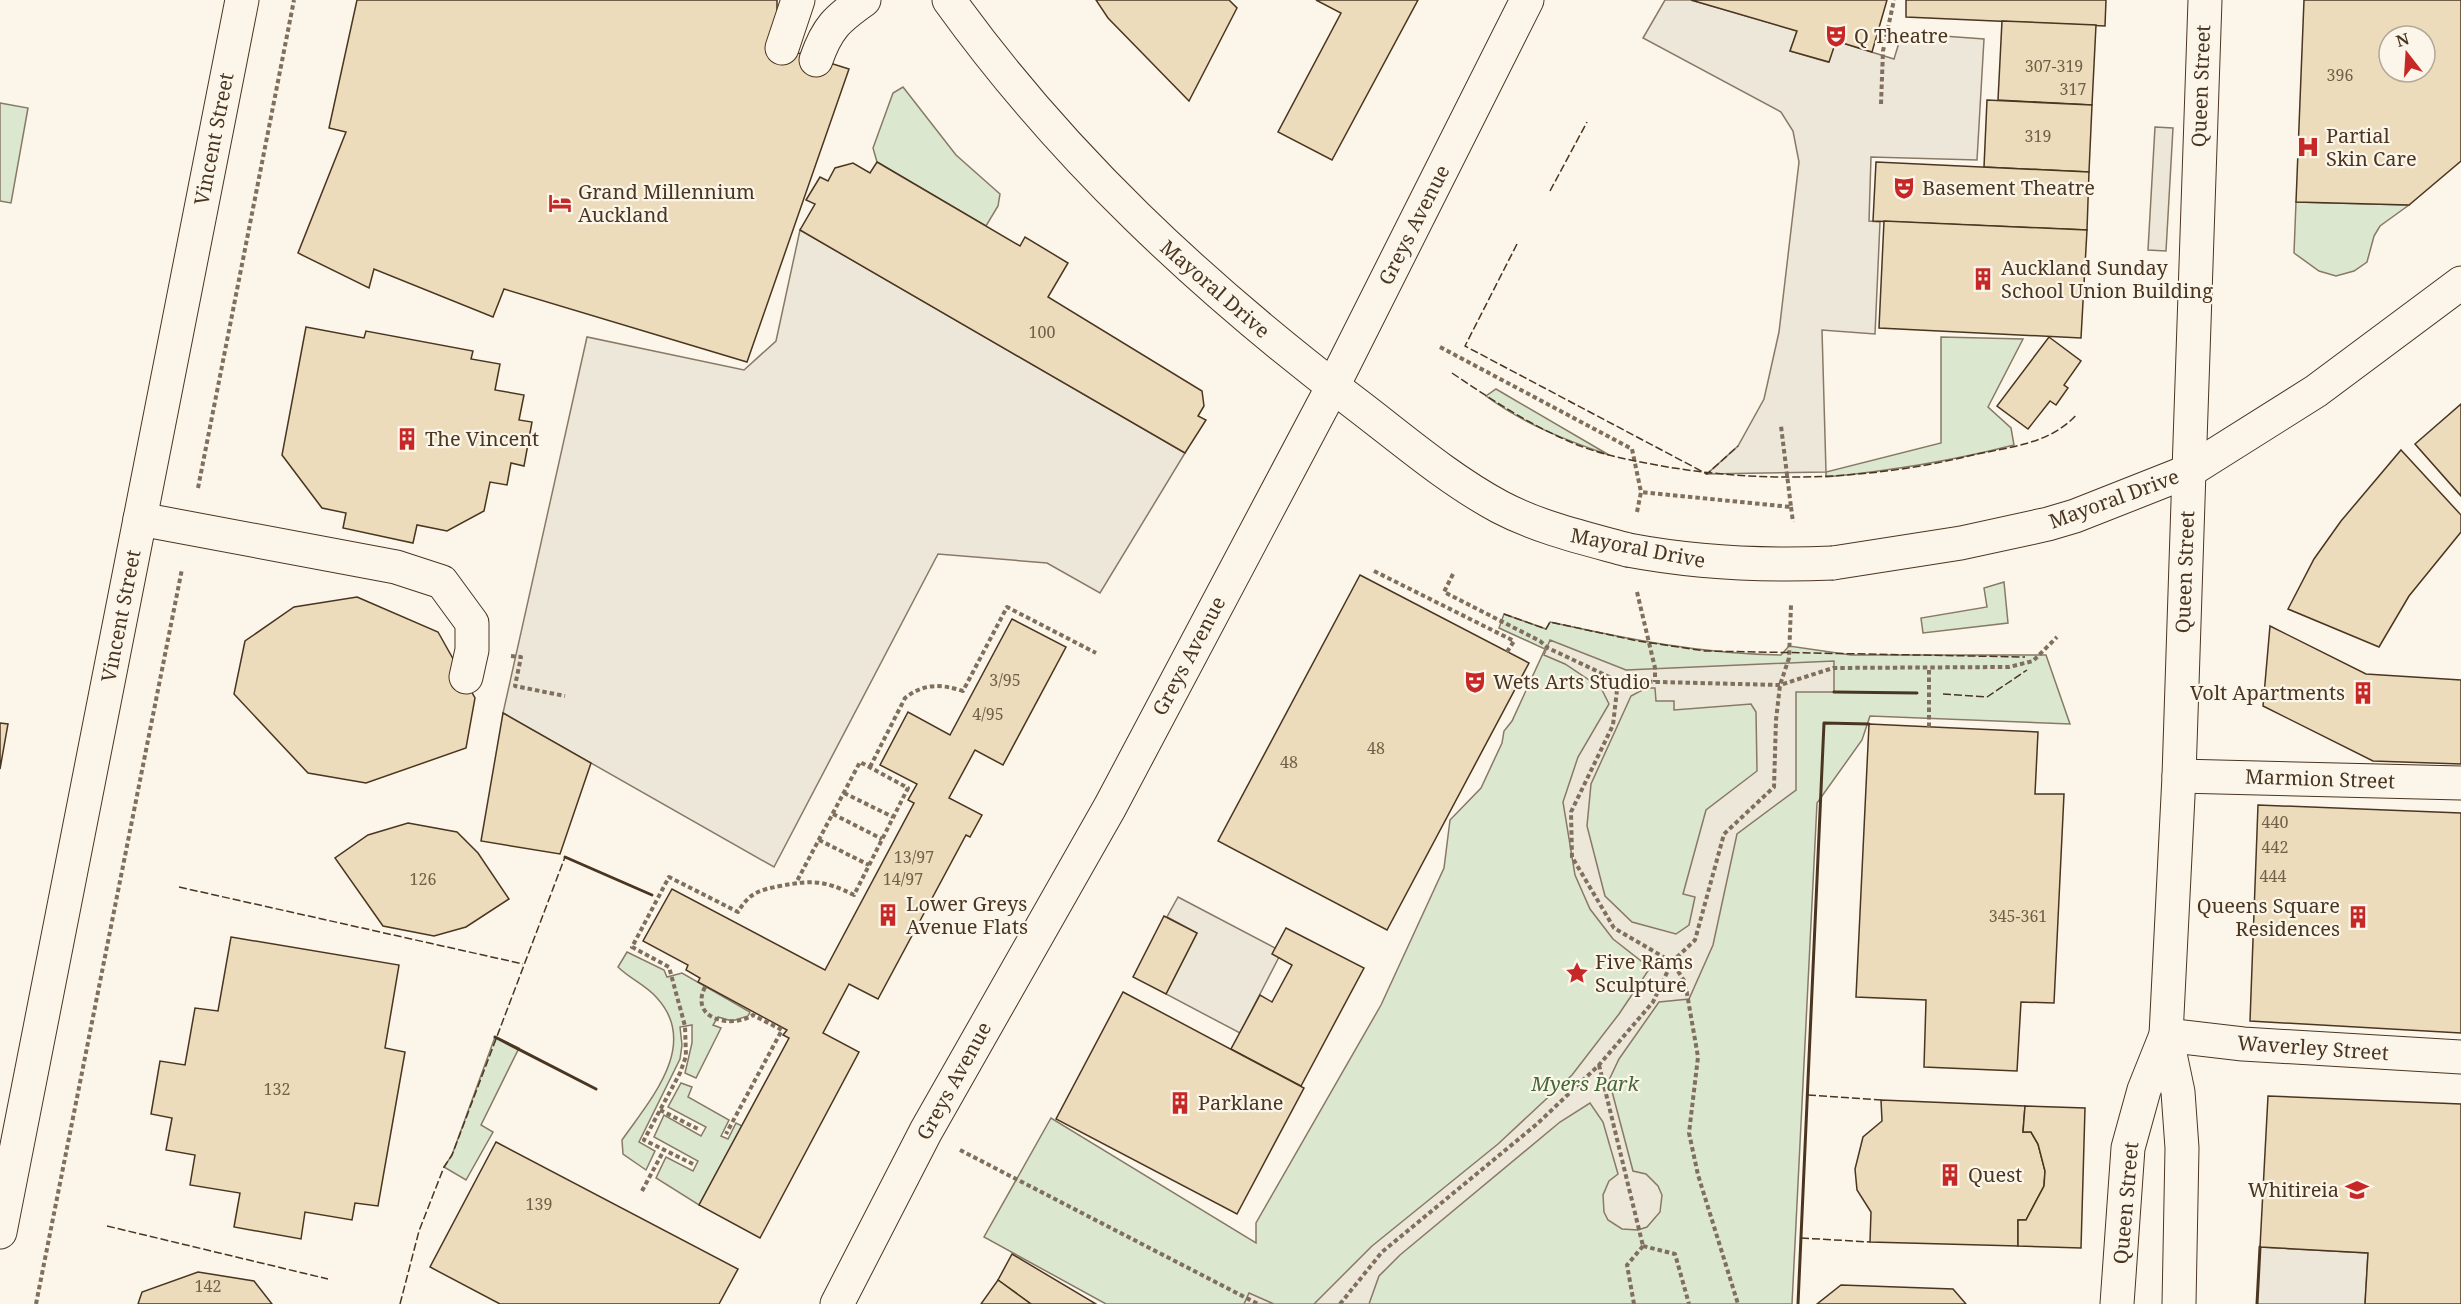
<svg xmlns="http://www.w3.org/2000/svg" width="2461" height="1304" font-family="'Noto Serif',serif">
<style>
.green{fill:#dce7d0;stroke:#887966;stroke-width:1.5}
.parking{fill:#ede7d9;stroke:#887966;stroke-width:1.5;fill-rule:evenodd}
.building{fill:#ecdcbc;stroke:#4a3520;stroke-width:1.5;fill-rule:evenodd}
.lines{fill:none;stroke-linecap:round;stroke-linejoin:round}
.minor-casing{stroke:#4a3520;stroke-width:35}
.major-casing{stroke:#4a3520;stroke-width:35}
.path{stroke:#7f6f5c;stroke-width:4;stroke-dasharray:4.5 3;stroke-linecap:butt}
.minor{stroke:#fbf6e9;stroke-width:33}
.major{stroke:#fbf6e9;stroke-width:33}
.major-bridge-casing{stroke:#4a3520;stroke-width:35;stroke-linecap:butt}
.major-bridge{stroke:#fbf6e9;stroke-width:33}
.fence{stroke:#4a3520;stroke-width:1.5;stroke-dasharray:8 3;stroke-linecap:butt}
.wall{stroke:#4a3520;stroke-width:3}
.labels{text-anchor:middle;stroke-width:4.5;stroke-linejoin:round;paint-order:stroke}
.number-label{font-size:16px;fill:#725f47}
.poi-label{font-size:20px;fill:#4a3520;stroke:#fbf6e9;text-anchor:start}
.street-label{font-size:20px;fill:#4a3520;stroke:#fbf6e9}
.park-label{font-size:20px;font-style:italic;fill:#436837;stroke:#fbf6e9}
</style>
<rect width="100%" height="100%" fill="#fbf6e9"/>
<g class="green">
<path d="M903,87L956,155L1000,194L998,206L986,226L877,162L873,148L893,93Z"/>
<path d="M0,103L28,108L11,203L0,201Z"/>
<path d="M2296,202L2409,205L2380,226L2374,236L2367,262L2354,271L2336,276L2319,271L2294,253Z"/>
<path d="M1941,337L2023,339L1988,407L2011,428L2014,445C1951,461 1890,471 1826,477V472L1941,443Z"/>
<path d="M1496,389L1609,455C1565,440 1524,424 1486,396Z"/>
<path d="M2004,582L2008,623L1923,633L1921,618L1987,607L1984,588Z"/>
<path d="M1504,614L1546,629L1550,622C1627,639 1702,654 1781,655L1789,646L1851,655H2046L2070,724L1870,716L1862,740L1817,803L1792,1304H1106L984,1237L1051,1118L1256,1243V1223L1381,1005L1444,868L1450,820L1481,788L1502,743L1504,731L1512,721L1545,649L1499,628Z"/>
<path d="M627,952L664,970L667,977L682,973L750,1012L748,1016L732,1021L718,1017L713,1025L721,1028L696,1078L685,1073L692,1043V1025L680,1027L682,1045L680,1059L639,1142L655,1151L646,1170L623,1154L622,1140C650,1100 700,1045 657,998C646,985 630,979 618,967Z"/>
<path d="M495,1037L519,1048L481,1125L493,1132L466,1180L444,1167L452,1155Z"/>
<path d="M681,1083L692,1087L688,1097L729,1120L721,1136L728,1139L736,1123L742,1126L699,1205L656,1178L666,1157L693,1171L698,1161L654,1137L664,1115L701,1136L706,1127L668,1107Z"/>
</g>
<g class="parking">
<path d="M1665,0H1691L1797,31L1790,51L1828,62L1836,41L1894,59L1902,33L1984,39L1977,160L1871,157L1869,221L1880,222L1875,334L1822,330L1826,472L1707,474L1738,446L1764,399L1779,332L1799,162L1793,131L1781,112L1643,38Z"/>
<path d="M2155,127L2173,128L2166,251L2148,250Z"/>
<path d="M800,230L1185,453L1100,593L1047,563L938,554L774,867L503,713L587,337L744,370L776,341Z"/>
<path d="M1550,640L1626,670L1834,661V692H1796V790L1737,834L1713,945L1689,999L1659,1002L1619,1059L1609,1080L1633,1171L1646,1174L1658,1186L1662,1195L1660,1212L1647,1227L1638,1230L1622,1229L1608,1220L1604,1212L1603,1195L1609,1181L1618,1174L1603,1122L1590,1103L1560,1122L1400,1255L1379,1276L1369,1304H1314L1372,1246L1498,1144L1572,1075L1619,1014L1650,968L1613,939L1590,909L1575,875L1563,802L1578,757L1609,704L1601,688L1565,664L1544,655ZM1646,688H1655L1656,701H1674V710L1751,704L1756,712L1757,771L1706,810L1683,894L1695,897L1689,925L1676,934L1632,922L1605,896L1587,826L1591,784L1631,696Z"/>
<path d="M1178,897L1275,948L1279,957L1240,1033L1166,994L1197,933L1167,917Z"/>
<path d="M2260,1247L2368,1253L2365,1304H2257Z"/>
<path d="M1249,1293L1274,1304H1244Z"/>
</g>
<g class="building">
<path d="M357,0H777V33L782,48L849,69L747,362L504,289L493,317L374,269L369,288L298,253L346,132L329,128Z"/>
<path d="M1096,0H1229L1237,8L1189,101L1108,18Z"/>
<path d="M1316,0H1418L1332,160L1278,132L1341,13Z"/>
<path d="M1691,0H1887L1872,52L1836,41L1829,62L1790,51L1797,31Z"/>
<path d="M1906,0H2106L2105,26L1906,17Z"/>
<path d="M2304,0H2461V161L2409,205L2296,202ZM2389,36H2425V72H2389Z"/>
<path d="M2002,21L2096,25L2092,105L1998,100Z"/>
<path d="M1987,100L2092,105L2089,172L1984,167Z"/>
<path d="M877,162L1020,246L1025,237L1068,263L1048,297L1202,391L1204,406L1198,416L1206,420L1185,453L800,230L815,204L806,200L820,177L828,181L835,168L853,163L870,173Z"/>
<path d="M1876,162L2089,172L2087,230L1873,221Z"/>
<path d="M1884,221L2087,230L2081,338L1879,328Z"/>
<path d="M306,327L364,338L366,331L473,351L471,359L500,364L495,390L524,395L519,420L532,422L524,466L511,463L507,485L490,482L484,511L447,531L417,525L413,543L343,528L346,513L322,508L282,455Z"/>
<path d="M2049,337L2081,361L2064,385L2068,388L2056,405L2050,401L2028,429L1997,406Z"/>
<path d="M2461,404V496L2415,444Z"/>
<path d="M2401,450L2461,515V532L2409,596L2379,647L2288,609L2314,559L2341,521Z"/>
<path d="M1360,575L1529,663L1387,930L1218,841Z"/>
<path d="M357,597L438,632L475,698L466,748L366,783L308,773L234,694L245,641L294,607Z"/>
<path d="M1012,619L1066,647L1003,765L975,750L949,798L982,815L970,837L966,835L878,999L849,984L823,1033L859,1052L760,1238L699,1205L789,1038L783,1035L787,1030L698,982L700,978L686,970L688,965L643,941L672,889L825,970L914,803L908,800L917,784L880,765L908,712L950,735Z"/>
<path d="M2270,626L2366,674L2461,680V764L2373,761L2263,706Z"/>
<path d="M503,713L591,763L560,854L481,841Z"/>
<path d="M0,723L8,724L0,769Z"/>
<path d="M1869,724L2038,732L2035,794H2064L2054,1003L2021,1002L2017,1071L1924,1067L1926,1000L1856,997Z"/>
<path d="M2258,805L2461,813V1033L2250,1021Z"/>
<path d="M408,823L457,832L478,853L509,899L466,927L434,936L383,926L335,858L368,835Z"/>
<path d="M1164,916L1197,933L1166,994L1133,977Z"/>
<path d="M1286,928L1364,968L1301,1086L1231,1049L1260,995L1272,1002L1292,965L1272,954Z"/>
<path d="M231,937L399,965L385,1048L405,1052L378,1206L355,1203L352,1220L305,1212L301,1239L234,1227L240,1193L190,1185L195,1155L166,1150L172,1118L151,1114L160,1061L185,1065L195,1008L218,1011Z"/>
<path d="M1123,992L1304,1088L1237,1214L1056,1119Z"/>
<path d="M2268,1096L2461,1104V1304H2365L2368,1253L2260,1247Z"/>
<path d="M1881,1100L2025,1106L2023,1132H2031L2038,1144L2045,1171L2044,1186L2026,1220H2018V1246L1870,1242L1871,1212L1857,1190L1855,1169L1863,1137L1882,1121Z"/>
<path d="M2025,1106L2085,1108L2081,1248L2018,1246V1220H2026L2044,1186L2045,1171L2038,1144L2031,1132H2023Z"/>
<path d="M496,1142L738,1269L719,1304H500L430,1267Z"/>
<path d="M1012,1254L1096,1304H1031L998,1280Z"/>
<path d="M198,1272L254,1281L272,1304H138L142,1292Z"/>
<path d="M998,1280L1031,1304H981Z"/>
<path d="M1841,1285L1953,1289L1966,1304H1817Z"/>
</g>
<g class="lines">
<g class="minor-casing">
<g id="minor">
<path d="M782,48L798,0"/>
<path d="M816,60C827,28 837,19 864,0"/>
<path d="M2189,471L2205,0"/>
<path d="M140,519L396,567L442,582L472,623V650L466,677"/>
<path d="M2179,776L2461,783"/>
<path d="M2166,1035L2243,1044L2461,1057"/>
<path d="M0,1232L242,0"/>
<path d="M837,1304L926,1131L1110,807L1333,386L1527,0"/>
</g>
</g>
<g class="major-casing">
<g id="major">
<path d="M949,0C1062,157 1202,287 1356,404C1402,439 1448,479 1500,507C1540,528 1584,538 1628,550"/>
<path d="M1833,563L1961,543L2048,524L2075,516L2189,471L2316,391L2461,283"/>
<path d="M2117,1304L2128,1148L2144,1090L2166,1035"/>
<path d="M2179,1304L2182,1148L2178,1092L2166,1035L2179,776L2189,471"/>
</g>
</g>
<g class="path">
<path d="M1881,104L1883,51L1894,0"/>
<path d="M1440,347L1632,449L1641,492"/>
<path d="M198,488L294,0"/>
<path d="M1791,507L1793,522"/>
<path d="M1637,512L1641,492L1791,507L1781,426"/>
<path d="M1374,571L1514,641L1507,652"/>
<path d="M1453,574L1444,592L1540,641L1548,648L1618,681L1613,725L1571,812L1572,857L1614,928L1672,962L1685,982L1698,1057L1689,1133L1698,1175L1738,1304"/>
<path d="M1637,592L1655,668V682"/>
<path d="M511,656L521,657L515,686L565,696"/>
<path d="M1618,681L1780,685L1833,668L2009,667L2033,661L2057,637"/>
<path d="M1929,727V668"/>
<path d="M870,767L905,698C924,683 941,684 963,691L1007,607L1096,653"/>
<path d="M844,793L893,817"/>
<path d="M833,814L882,839"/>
<path d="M819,840L869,865"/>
<path d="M705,987C689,1019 731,1029 753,1015L782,1030L726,1134"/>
<path d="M1599,1065L1643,1246"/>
<path d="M660,1110L698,1129"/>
<path d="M960,1150L1258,1304"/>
<path d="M693,1164L644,1140L680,1073L686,1056L685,1026L669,967L632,947L669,877L738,912C749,893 759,890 780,886C812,880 824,880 854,895L908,788L860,762L797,881"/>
<path d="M642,1191L664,1150"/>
<path d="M1643,1246L1675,1254L1689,1304"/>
<path d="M36,1304L182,569"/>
<path d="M1340,1304L1382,1252L1537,1124L1599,1065L1653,1002L1672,962L1695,940L1724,834L1774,787L1776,720L1780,685L1789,658L1791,605"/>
<path d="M1634,1304L1627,1265L1643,1246"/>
</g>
<use href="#minor" class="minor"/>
<use href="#major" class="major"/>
<g class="major-bridge-casing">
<path id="major-bridge" d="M1628,550C1697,563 1764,566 1833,563"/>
</g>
<use href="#major-bridge" class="major-bridge"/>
<g class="fence">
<path d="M1550,191L1587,122"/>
<path d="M1517,244L1465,346L1707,474L1738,446"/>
<path d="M1452,373C1489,398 1525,422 1566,440C1596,454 1629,460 1662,466C1765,484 1871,480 1973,455C2009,447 2051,444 2077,414"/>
<path d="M1504,614L1546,629L1550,622L1638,641L1705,651L2025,657"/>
<path d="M1943,694L1987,697L2027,670"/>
<path d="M179,887L523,964"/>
<path d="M1808,1095L1881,1100"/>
<path d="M107,1226L328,1279"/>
<path d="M1801,1238L1870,1242"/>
<path d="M400,1304L419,1231L444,1167L452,1155L565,857"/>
</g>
<g class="wall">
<path d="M1834,692L1917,693"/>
<path d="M565,857L652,895"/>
<path d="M495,1037L596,1089"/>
<path d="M1798,1304L1824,723L1869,724"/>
<path d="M2257,1304L2260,1247"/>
</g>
</g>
<defs>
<g id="theatre-bare" transform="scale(1.8)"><path d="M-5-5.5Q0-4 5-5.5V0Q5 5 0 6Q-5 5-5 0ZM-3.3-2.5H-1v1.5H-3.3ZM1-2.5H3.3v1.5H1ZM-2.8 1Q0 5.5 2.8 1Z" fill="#c62828" stroke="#fbf6e9" stroke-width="2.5" paint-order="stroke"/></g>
<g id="hospital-bare" transform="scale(1.8)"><path d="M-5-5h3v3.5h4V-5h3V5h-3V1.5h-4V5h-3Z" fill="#c62828" stroke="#fbf6e9" stroke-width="2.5" paint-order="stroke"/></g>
<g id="hotel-bare" transform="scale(1.8)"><path d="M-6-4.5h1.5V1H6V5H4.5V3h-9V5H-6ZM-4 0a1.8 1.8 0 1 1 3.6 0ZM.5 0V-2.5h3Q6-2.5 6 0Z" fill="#c62828" stroke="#fbf6e9" stroke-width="2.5" paint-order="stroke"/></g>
<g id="building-bare" transform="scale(1.8)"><path d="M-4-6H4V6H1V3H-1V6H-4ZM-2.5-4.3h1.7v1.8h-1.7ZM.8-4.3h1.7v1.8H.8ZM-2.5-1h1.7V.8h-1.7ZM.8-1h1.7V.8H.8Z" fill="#c62828" stroke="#fbf6e9" stroke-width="2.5" paint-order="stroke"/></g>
<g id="sight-bare" transform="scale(1.8)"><path d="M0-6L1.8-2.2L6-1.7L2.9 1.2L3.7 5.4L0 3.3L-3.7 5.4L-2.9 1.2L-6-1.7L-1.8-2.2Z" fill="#c62828" stroke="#fbf6e9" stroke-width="2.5" paint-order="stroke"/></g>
<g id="university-bare" transform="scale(1.8)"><path d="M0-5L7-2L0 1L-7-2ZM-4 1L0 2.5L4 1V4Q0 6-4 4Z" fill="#c62828" stroke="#fbf6e9" stroke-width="2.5" paint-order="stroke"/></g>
</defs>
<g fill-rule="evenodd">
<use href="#theatre-bare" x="1836" y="36"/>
<use href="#hospital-bare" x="2308" y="147"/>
<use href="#theatre-bare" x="1904" y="188"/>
<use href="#hotel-bare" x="560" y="203"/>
<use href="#building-bare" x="1983" y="279"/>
<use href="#building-bare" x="407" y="439"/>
<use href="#theatre-bare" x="1475" y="682"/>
<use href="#building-bare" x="2363" y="693"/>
<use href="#building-bare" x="888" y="915"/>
<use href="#building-bare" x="2358" y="917"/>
<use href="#sight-bare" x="1577" y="973"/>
<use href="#building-bare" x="1180" y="1103"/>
<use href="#building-bare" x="1950" y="1175"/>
<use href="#university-bare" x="2357" y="1190"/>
</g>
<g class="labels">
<g class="number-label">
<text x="2054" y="72">307-319</text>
<text x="2340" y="81">396</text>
<text x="2073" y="95">317</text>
<text x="2038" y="142">319</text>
<text x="1042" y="338">100</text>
<text x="1005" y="686">3/95</text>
<text x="988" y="720">4/95</text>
<text x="1376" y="754">48</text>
<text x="1289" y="768">48</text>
<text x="2275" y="828">440</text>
<text x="2275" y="853">442</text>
<text x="914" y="863">13/97</text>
<text x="2273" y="882">444</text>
<text x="423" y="885">126</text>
<text x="903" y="885">14/97</text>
<text x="2018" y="922">345-361</text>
<text x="277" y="1095">132</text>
<text x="539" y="1210">139</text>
<text x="208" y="1292">142</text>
</g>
<g class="poi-label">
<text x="1854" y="43">Q Theatre</text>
<text x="2326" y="143">Partial<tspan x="2326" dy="23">Skin Care</tspan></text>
<text x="1922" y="195">Basement Theatre</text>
<text x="578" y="199">Grand Millennium<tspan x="578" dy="23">Auckland</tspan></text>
<text x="2001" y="275">Auckland Sunday<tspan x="2001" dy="23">School Union Building</tspan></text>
<text x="425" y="446">The Vincent</text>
<text x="1493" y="689">Wets Arts Studio</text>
<text x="2345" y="700" text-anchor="end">Volt Apartments</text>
<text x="906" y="911">Lower Greys<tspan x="906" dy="23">Avenue Flats</tspan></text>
<text x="2340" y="913" text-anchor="end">Queens Square<tspan x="2340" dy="23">Residences</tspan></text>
<text x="1595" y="969">Five Rams<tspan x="1595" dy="23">Sculpture</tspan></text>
<text x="1198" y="1110">Parklane</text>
<text x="1968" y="1182">Quest</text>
<text x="2339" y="1197" text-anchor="end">Whitireia</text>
</g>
<g class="street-label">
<text transform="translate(2201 86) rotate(-88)" y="7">Queen Street</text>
<text transform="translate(214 139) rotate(-79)" y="7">Vincent Street</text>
<text transform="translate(1414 225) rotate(-63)" y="7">Greys Avenue</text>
<text transform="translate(1215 289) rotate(41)" y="7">Mayoral Drive</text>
<text transform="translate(2114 499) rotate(-20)" y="7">Mayoral Drive</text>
<text transform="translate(1638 548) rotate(11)" y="7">Mayoral Drive</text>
<text transform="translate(2185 572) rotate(-88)" y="7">Queen Street</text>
<text transform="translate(121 616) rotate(-79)" y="7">Vincent Street</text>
<text transform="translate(1189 656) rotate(-62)" y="7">Greys Avenue</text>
<text transform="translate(2320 779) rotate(2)" y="7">Marmion Street</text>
<text transform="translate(2313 1048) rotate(4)" y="7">Waverley Street</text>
<text transform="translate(954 1081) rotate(-61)" y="7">Greys Avenue</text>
<text transform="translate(2126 1203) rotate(-85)" y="7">Queen Street</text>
</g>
<g class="park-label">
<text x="1585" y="1091">Myers Park</text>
</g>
</g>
<g transform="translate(2407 54) rotate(343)"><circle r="28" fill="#fbf6e9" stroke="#b4a999" stroke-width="1.5"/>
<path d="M0-4.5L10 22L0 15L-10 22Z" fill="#c62828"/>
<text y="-9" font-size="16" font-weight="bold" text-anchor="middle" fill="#4a3520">N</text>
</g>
</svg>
